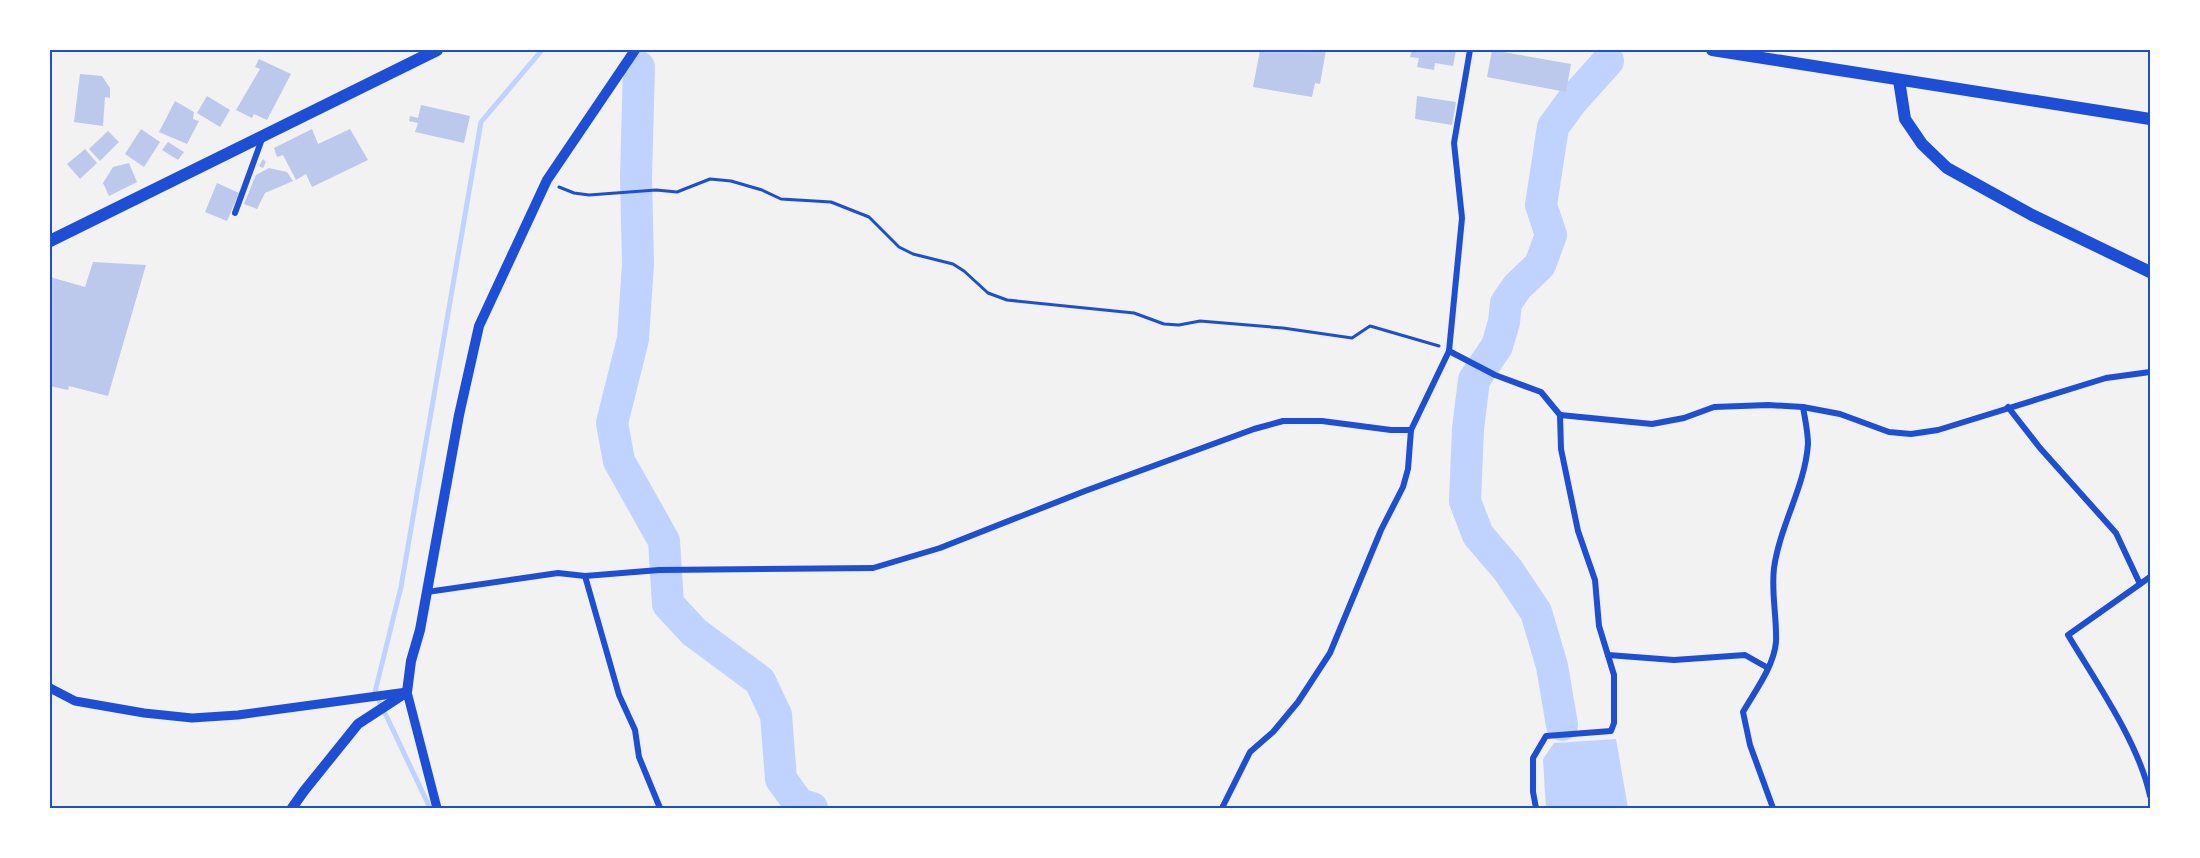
<svg xmlns="http://www.w3.org/2000/svg" width="2200" height="858" font-family="Merriweather,serif">
<style>
.water{fill:#bfd3fe}
.lines{fill:none;stroke-linecap:round;stroke-linejoin:round}
.stream{stroke:#bfd3fe;stroke-width:5}
.river{stroke:#bfd3fe;stroke-width:32}
.building{fill:#bdc9ec}
.path{stroke:#1d4ed8;stroke-width:3}
.minor{stroke:#1d4ed8;stroke-width:6}
.tertiary{stroke:#1d4ed8;stroke-width:9}
.secondary{stroke:#1d4ed8;stroke-width:10}
.primary{stroke:#1d4ed8;stroke-width:12}
.neatline{fill:none;stroke:#1d4ed8;stroke-width:2}
</style>
<rect width="100%" height="100%" fill="#f2f2f2"/>
<path class="water" d="M1616,739L1628,808H1546L1543,759L1554,743Z"/>
<g class="lines">
<path class="stream" d="M430,808L375,692L401,587L481,122L542,50"/>
<g class="river">
<path d="M639,67L636,177L638,264L633,339L612,423L619,461L664,541L668,604L694,632L760,681L776,715L781,779L799,804L812,808"/>
<path d="M1562,725L1552,666L1536,612L1508,570L1478,535L1465,501L1468,429L1474,380L1497,346L1504,322L1506,303L1517,287L1540,265L1551,235L1541,205L1553,127L1572,101L1608,61"/>
</g>
</g>
<g class="building">
<path d="M1260,50H1326L1320,84L1315,83L1312,97L1253,87Z"/>
<path d="M1412,50H1456L1453,66L1435,63L1434,70L1417,67L1419,58L1410,57Z"/>
<path d="M1492,50L1571,64L1566,92L1487,77Z"/>
<path d="M259,59L291,74L267,120L254,114L252,118L236,110L260,69L255,67Z"/>
<path d="M80,74L102,76L110,88V98L105,97L103,126L74,122Z"/>
<path d="M207,96L230,110L220,127L197,113Z"/>
<path d="M1417,96L1456,102L1452,125L1415,119Z"/>
<path d="M175,101L194,112L193,119L199,121L187,144L159,132Z"/>
<path d="M421,105L470,116L464,143L415,132L418,123L409,121L410,116L418,118Z"/>
<path d="M141,129L160,142L144,167L125,154Z"/>
<path d="M312,129L318,144L350,129L368,160L312,187L306,174L296,180L283,155L277,157L274,148Z"/>
<path d="M108,131L119,142L100,161L89,149Z"/>
<path d="M168,142L184,152L178,160L162,150Z"/>
<path d="M85,149L97,163L80,179L67,164Z"/>
<path d="M263,159L266,162L263,168L259,166Z"/>
<path d="M129,163L137,182L109,196L103,183L113,167Z"/>
<path d="M269,168L287,172L293,181L265,193L257,209L244,204L256,175Z"/>
<path d="M217,183L239,193L227,221L205,212Z"/>
<path d="M93,262L146,265L108,396L69,386L68,390L50,386V277L85,287Z"/>
</g>
<g class="lines">
<path class="path" d="M559,187L574,193L589,195L656,190L677,192L710,179L731,181L762,190L781,199L831,202L869,217L899,247L913,254L953,264L964,271L988,293L1007,300L1134,313L1164,324L1179,325L1200,321L1283,328L1352,338L1370,326L1439,346"/>
<g class="minor">
<path d="M235,213L262,139"/>
<path d="M1449,351L1495,375L1541,392L1560,415L1561,449L1578,531L1595,580L1599,626L1614,675V723L1611,731L1546,736L1533,758V792L1536,808"/>
<path d="M2008,407L2040,448L2116,533L2140,584"/>
<path d="M1560,415L1652,424L1684,418L1714,407L1768,405L1803,407L1840,414L1889,432L1911,434L1938,430L2106,378L2150,372"/>
<path d="M585,576L619,695L635,730L639,757L660,808"/>
<path d="M2150,577L2068,635C2096,682 2139,743 2150,796"/>
<path d="M427,592L558,573L585,576L659,570L873,568L940,548L1085,491L1254,429L1283,421H1322L1391,430H1411"/>
<path d="M1608,655L1674,660L1745,655L1768,668"/>
<path d="M1222,808L1250,752L1273,732L1298,702L1330,653L1381,530L1403,487L1408,469L1411,430L1449,351L1462,218L1454,143L1470,50"/>
<path d="M1773,808L1750,745L1743,712C1755,691 1774,666 1776,642C1777,617 1771,593 1774,568C1780,525 1805,487 1808,444C1808,432 1805,419 1803,407"/>
</g>
<path class="tertiary" d="M50,688L75,701L144,713L192,718L238,715L407,692L437,808"/>
<path class="secondary" d="M292,808L304,791L358,724L407,692L411,661L420,630L459,415L479,326L547,180L635,50"/>
<g class="primary">
<path d="M1712,50L2150,119"/>
<path d="M1899,80L1905,119L1922,144L1947,168L2032,215L2150,272"/>
<path d="M50,241L437,50"/>
</g>
</g>
<rect width="2200" height="858" fill="none" stroke="#ffffff" stroke-width="102"/>
<rect x="51" y="51" width="2098" height="756" class="neatline"/>
</svg>
